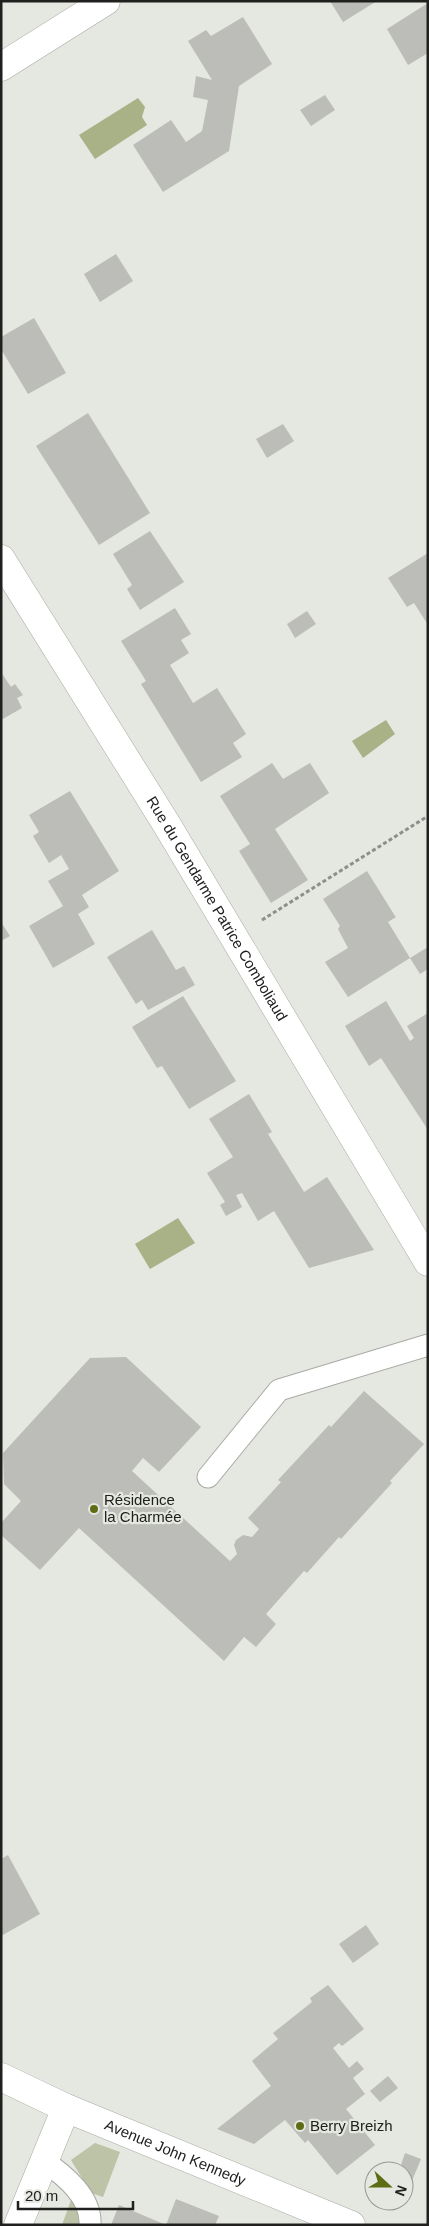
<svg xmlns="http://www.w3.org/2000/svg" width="429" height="2226" font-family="Arial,sans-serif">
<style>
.green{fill:#bcc3a7}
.water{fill:#a8b286}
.building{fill:#bcbdb8}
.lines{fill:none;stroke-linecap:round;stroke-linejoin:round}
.service-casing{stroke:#a9aaa5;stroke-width:23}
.minor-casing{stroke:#a9aaa5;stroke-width:29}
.secondary-casing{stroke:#a9aaa5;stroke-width:29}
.path{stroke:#8d8f8b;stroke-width:3;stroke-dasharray:4 2.5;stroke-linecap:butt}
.service{stroke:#fff;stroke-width:21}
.minor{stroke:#fff;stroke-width:28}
.secondary{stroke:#fff;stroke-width:28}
.poi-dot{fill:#5e6c15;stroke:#e5e7e1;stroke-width:2}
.labels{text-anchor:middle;stroke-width:4.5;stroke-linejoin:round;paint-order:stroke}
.street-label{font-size:15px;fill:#20211f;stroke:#e5e7e1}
.poi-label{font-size:15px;fill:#20211f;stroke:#e5e7e1;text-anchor:start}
</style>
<rect width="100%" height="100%" fill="#e5e7e1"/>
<g class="green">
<path d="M95,2143L120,2152L103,2197L91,2193L71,2160Z"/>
<path d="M71,2200L81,2212V2225H62Z"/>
</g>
<g class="water">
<path d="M138,98L145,107L142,117L147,125L95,159L79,135Z"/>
<path d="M386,720L395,734L363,758L352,741Z"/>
<path d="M178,1218L195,1243L150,1269L135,1244Z"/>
</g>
<g class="building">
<path d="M330,1H377L343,22Z"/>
<path d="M428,3V53L408,65L387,29Z"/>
<path d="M243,17L272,64L239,86L229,151L163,192L133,145L171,120L186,142L202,131L208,100L193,97L196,76L212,80L188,41L206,30L211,36Z"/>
<path d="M325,95L335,110L311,126L300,110Z"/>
<path d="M116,254L133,281L100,302L84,274Z"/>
<path d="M34,318L66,373L28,394L1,349V337Z"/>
<path d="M88,413L150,513L99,545L36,446Z"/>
<path d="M283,424L294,441L267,458L256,439Z"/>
<path d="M150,531L184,582L140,610L127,589L132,585L113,554Z"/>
<path d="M428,553V625L414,603L407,607L388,578Z"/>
<path d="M175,608L191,634L181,640L189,653L170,665L193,703L217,688L246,734L233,743L242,757L201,782L141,684L146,681L121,641Z"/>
<path d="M307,611L316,624L295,638L287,624Z"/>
<path d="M1,672L11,687L15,684L23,695L17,698L22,708L1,720Z"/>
<path d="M272,763L283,779L310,763L329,793L275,829L308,880L271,903L239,851L250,844L220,796Z"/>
<path d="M70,791L119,871L82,895L89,907L78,914L95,944L53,968L29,926L63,906L48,881L69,869L61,855L49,863L33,836L39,832L29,815Z"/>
<path d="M367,871L395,916L396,917L388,922L410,958L348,997L325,962L348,948L338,929L340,926L323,899Z"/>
<path d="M1,922L10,936L1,941Z"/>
<path d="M152,930L176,970L184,966L195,985L148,1010L142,1000L136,1004L107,957Z"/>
<path d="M428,947V969L420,974L410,958Z"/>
<path d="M183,996L236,1081L189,1109L162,1066L157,1068L132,1027Z"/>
<path d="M386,1001L410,1041L414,1038L407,1026L428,1013V1130L381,1058L369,1066L345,1026Z"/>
<path d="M249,1094L272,1132L268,1134L304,1192L327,1177L374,1250L309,1268L274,1211L258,1221L242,1193L236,1195L242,1207L226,1216L220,1205L225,1202L207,1173L233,1157L209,1119Z"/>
<path d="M126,1357L201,1427L159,1472L143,1458L132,1471L230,1561L237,1554L234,1545L236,1540L243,1535L252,1537L259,1529L248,1518L281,1482L278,1480L329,1425L331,1427L364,1391L424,1444L390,1481L392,1483L341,1539L339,1537L307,1573L304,1571L266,1614L276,1624L256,1647L244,1637L224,1661L79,1528L40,1570L1,1535V1523L21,1501L4,1484L3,1453L90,1358Z"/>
<path d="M8,1855L40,1914L1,1936V1859Z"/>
<path d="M366,1925L379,1944L353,1963L339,1944Z"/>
<path d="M328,1985L364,2029L342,2046L339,2043L333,2048L349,2068L357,2061L364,2069L353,2078L365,2094L346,2109L375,2145L337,2175L308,2140L305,2143L285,2120L254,2144L217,2129L271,2086L252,2061L278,2039L273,2033L312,2002L310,1998Z"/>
<path d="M388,2076L398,2088L380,2102L370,2091Z"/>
<path d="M405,2153L421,2159L409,2188L404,2186V2171H399Z"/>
<path d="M176,2199L219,2216L215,2225H166Z"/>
<path d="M119,2205L166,2225H111Z"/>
</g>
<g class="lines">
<g class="service-casing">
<g id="service">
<path d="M208,1477L279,1390L428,1345"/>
<path d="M44,2161C64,2175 92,2197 90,2225"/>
</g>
</g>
<g class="minor-casing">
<g id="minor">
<path d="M1,67L106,1"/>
<path id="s1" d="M1,559L167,825L428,1262"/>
<path d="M18,2225L66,2108"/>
</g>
</g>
<g class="secondary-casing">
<g id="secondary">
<path id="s2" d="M1,2077L66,2108L351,2225"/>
</g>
</g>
<path class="path" d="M262,920L428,816"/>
<use href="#service" class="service"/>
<use href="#minor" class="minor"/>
<use href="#secondary" class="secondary"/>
</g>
<g class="poi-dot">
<circle cx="94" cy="1509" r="5"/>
<circle cx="300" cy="2126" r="5"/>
</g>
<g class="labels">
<g class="street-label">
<text dy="5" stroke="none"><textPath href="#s1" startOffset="411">Rue du Gendarme Patrice Comboliaud</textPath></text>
<text dy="5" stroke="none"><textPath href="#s2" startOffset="190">Avenue John Kennedy</textPath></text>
</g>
<g class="poi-label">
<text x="104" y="1505">Résidence<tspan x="104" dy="17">la Charmée</tspan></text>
<text x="310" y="2131">Berry Breizh</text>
</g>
</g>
<rect width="429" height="2226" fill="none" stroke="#20211f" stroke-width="5"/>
<g transform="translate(389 2186) rotate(111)"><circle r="24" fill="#e5e7e1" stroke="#969893"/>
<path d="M0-4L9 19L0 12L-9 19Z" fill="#5e6c15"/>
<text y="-8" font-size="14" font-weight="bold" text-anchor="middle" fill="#20211f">N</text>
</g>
<path d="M18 2201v8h115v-8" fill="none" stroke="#20211f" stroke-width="2.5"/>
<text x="25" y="2201" font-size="15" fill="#20211f" stroke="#e5e7e1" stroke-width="4" paint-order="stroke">20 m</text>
</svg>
